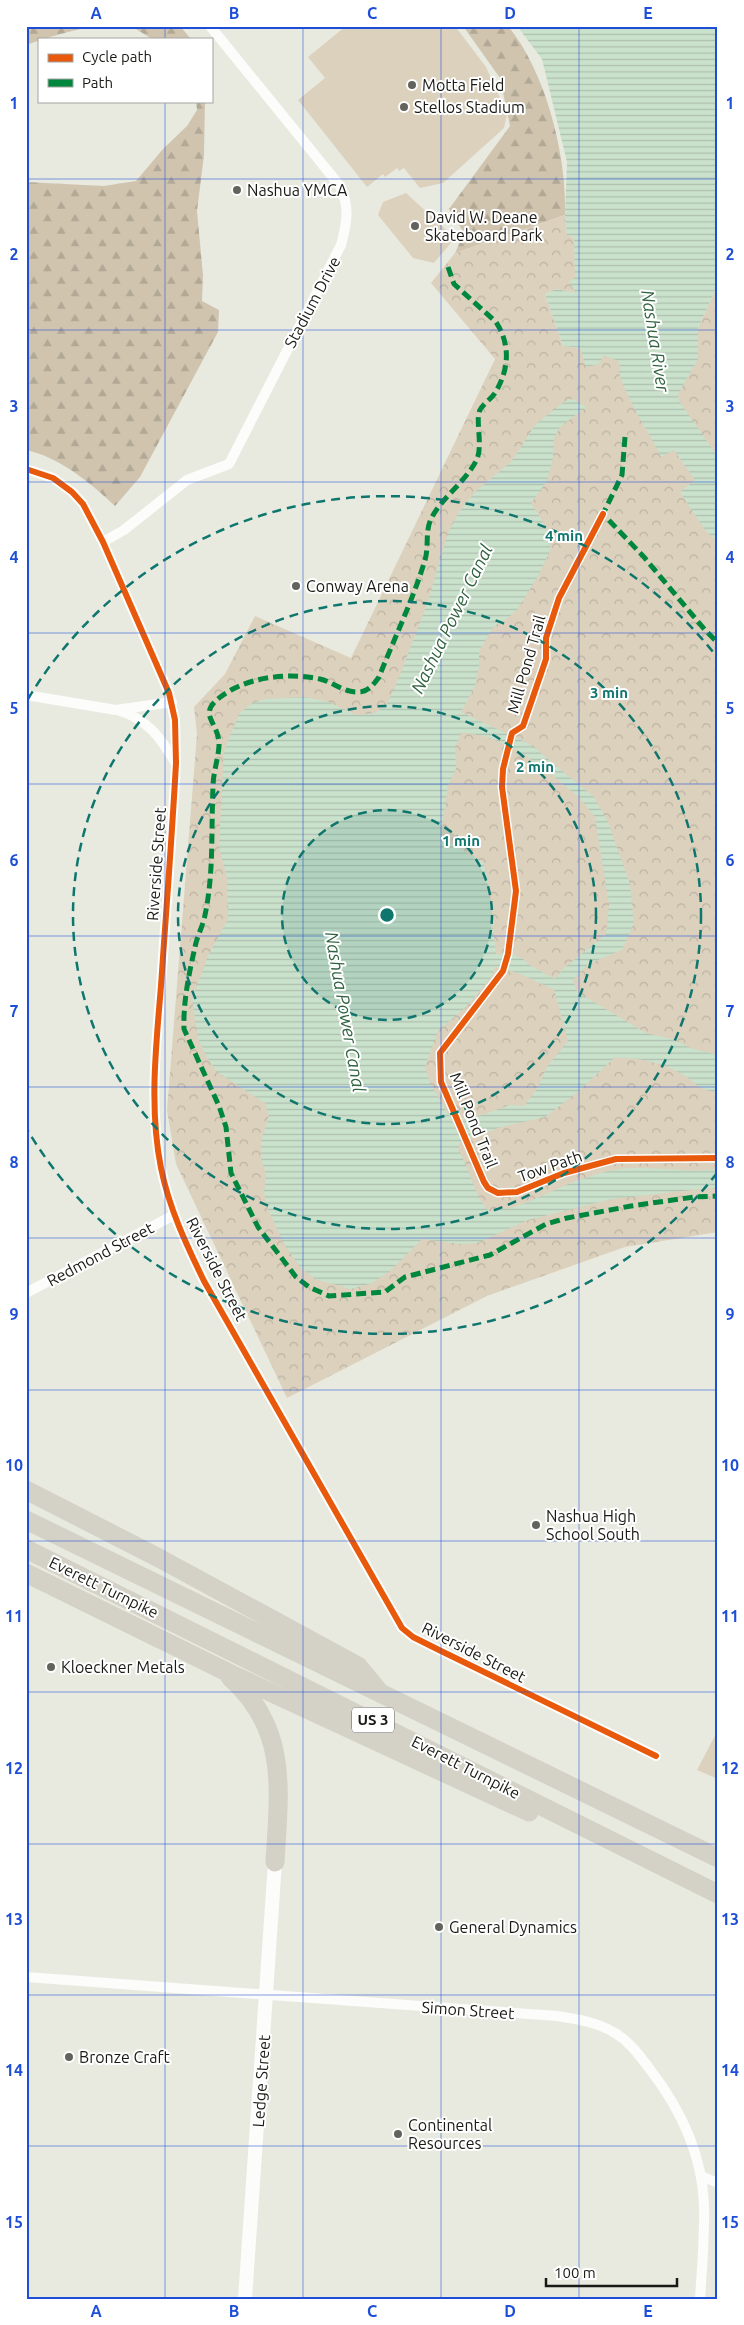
<svg xmlns="http://www.w3.org/2000/svg" width="744" height="2325" font-family="Ubuntu,sans-serif">
<style>
.forest{fill:url(#forest-firs)}
.park{fill:url(#park-crowns)}
.pitch{fill:#dcd1bd}
.water{fill:url(#water-rules);fill-rule:evenodd}
.lines{fill:none;stroke-linecap:round;stroke-linejoin:round}
.street{stroke:#fcfcfa;stroke-width:10}
.secondary{stroke:#fcfcfa;stroke-width:14}
.highway{stroke:#d4d1c6;stroke-width:19}
.quiet{stroke:#00873e;stroke-width:5;stroke-dasharray:10 5;stroke-linecap:butt}
.cycleway-casing{stroke:#fff;stroke-width:9}
.cycleway{stroke:#e8590c;stroke-width:6}
.grid{fill:none;stroke:#1d4ed8;stroke-width:1;stroke-opacity:0.55}
.ring{fill:none;stroke:#0f766e;stroke-width:2.5;stroke-dasharray:9 6}
.poi-dot{fill:#62635c;stroke:#fff;stroke-width:2}
.labels{text-anchor:middle;stroke-width:4;stroke-linejoin:round;paint-order:stroke}
.shield{fill:#fff;stroke:#5f5f5b;stroke-width:1}
.shield-label{font-size:15px;font-weight:bold;fill:#1a1a15}
.poi-label{font-size:16px;fill:#1a1a15;stroke:#fff;text-anchor:start}
.street-label{font-size:16px;fill:#1a1a15;stroke:#fff}
.water-label{font-size:18px;font-style:italic;fill:#316340;stroke:#fff}
.centre{fill:#0f766e;stroke:#fff;stroke-width:2.5}
.ring-label{font-size:15px;text-anchor:middle;font-weight:bold;fill:#0f766e;stroke:#fff;stroke-width:4;stroke-linejoin:round;paint-order:stroke}
.neatline{fill:none;stroke:#1d4ed8;stroke-width:2}
.grid-label{font-size:16px;text-anchor:middle;font-weight:bold;fill:#1d4ed8}
</style>
<defs>
<pattern id="forest-firs" width="22" height="20" patternUnits="userSpaceOnUse" patternTransform="scale(1.25)"><rect width="22" height="20" fill="#d0c4af"/><path d="M5 1l3.5 6h-7zM16 11l3.5 6h-7z" fill="#b2a896"/></pattern>
<pattern id="park-crowns" width="20" height="18" patternUnits="userSpaceOnUse" patternTransform="scale(1.25)"><rect width="20" height="18" fill="#dcd1bd"/><path d="M2 6a3 3 0 1 1 6 0M12 15a3 3 0 1 1 6 0" fill="none" stroke="#bcb3a2"/></pattern>
<pattern id="water-rules" width="6" height="5" patternUnits="userSpaceOnUse" patternTransform="scale(1.25)"><rect width="6" height="5" fill="#cae1cc"/><path d="M0 2.5h6" fill="none" stroke="#adc0ae"/></pattern>
</defs>
<rect width="100%" height="100%" fill="#e8eae0"/>
<g class="forest">
<path d="M26,26H100C74,29 49,37 26,45Z"/>
<path d="M131,26H180L191,39H152Z"/>
<path d="M463,26H508C546,72 567,156 565,215L455,253L464,233L449,209L510,126L500,78Z"/>
<path d="M196,101H205L204,155L197,211L203,275L202,301L219,310L218,332L140,477L115,506C91,483 59,457 26,450V182L104,186L136,181L163,149L187,126L197,110Z"/>
</g>
<path class="park" d="M565,215L567,235L574,238L576,293L556,289L545,294L563,346L580,348L698,328L718,284V1232L625,1247L487,1296L287,1398L176,1164L167,1110L197,734L194,707L225,674L255,616L351,658L495,359L431,283L455,253Z"/>
<g class="pitch">
<path d="M346,26H455L486,67L507,114L504,128L443,183L420,188L404,168L399,171L397,168L385,177L383,174L367,187L298,100L325,78L308,57Z"/>
<path d="M406,193L455,238L434,263L413,258L378,215L383,202Z"/>
<path d="M718,1730V1779L697,1770Z"/>
</g>
<g class="water">
<path d="M517,26H718V284L698,328V359L678,394L679,401L718,457V542L705,530L680,492L695,480L674,450L661,457C647,428 627,401 618,370L621,369L618,361L604,355L599,364L586,367L580,348L563,346L545,294L556,289L576,293L569,282L575,277L574,238L567,235L565,215L567,162L542,59Z"/>
<path d="M573,399L586,407L560,427L554,438L553,458L547,481L531,503L544,524L551,549L538,576L517,610L505,620L494,626L479,651V667L475,686L461,712L531,745L594,797L608,822L630,884L634,923L622,950L588,964L573,980L577,992L646,1033L672,1039L691,1048L718,1055V1088L715,1092C696,1089 694,1080 678,1072C659,1062 636,1057 614,1058L579,1091L545,1117L501,1127L460,1142L458,1150C471,1169 473,1196 490,1212L498,1209L512,1208C551,1194 591,1169 633,1168C661,1167 689,1173 718,1169V1187L612,1199L528,1220L477,1243L460,1244L422,1239L390,1271L372,1283L351,1289L315,1279L300,1267L285,1246L268,1209L264,1192L266,1174L261,1158V1141L269,1116L265,1103L217,1072L206,1056L198,1038L192,999L208,956L228,919L227,878L219,847L224,751L239,714L252,703L266,699L305,697L329,702L356,715L375,713L386,705L394,690L427,604L448,533L459,512L476,491L511,462L536,424L565,401ZM462,732L488,737L513,748L540,765L579,797L595,817L609,905L606,934L563,969L555,979L531,966L523,959L514,955L496,954L488,879L483,862L450,843L441,834L448,785L456,769L455,747ZM495,967C516,970 534,981 554,989L568,1041L547,1067L537,1089L524,1106L510,1105L482,1115L453,1122L430,1083L425,1067L438,1031L467,1006L492,976Z"/>
</g>
<g class="lines">
<g class="street">
<path d="M26,469L53,478L72,492L83,504L103,542L169,693L175,720L176,763C172,837 166,912 161,986C156,1046 149,1108 161,1168C169,1208 186,1244 204,1281L402,1628L413,1637L441,1651L656,1756"/>
<path d="M103,542L124,530L187,480L229,464L341,245C347,223 350,207 340,186L210,26"/>
<path d="M26,695L116,710L172,702"/>
<path d="M120,711C147,719 161,738 175,762"/>
<path d="M26,1293L174,1215"/>
<path d="M26,1977L557,2016C577,2019 597,2022 615,2033C630,2042 639,2055 649,2068C680,2108 702,2153 704,2204C705,2235 702,2267 700,2299"/>
<path d="M701,2176L718,2183"/>
</g>
<path class="secondary" d="M245,2299L275,1862"/>
<g class="highway">
<path d="M26,1490L157,1557L358,1666L377,1689"/>
<path d="M26,1520L718,1858"/>
<path d="M26,1549L718,1894"/>
<path d="M26,1573L231,1674L529,1812"/>
<path d="M230,1677C289,1729 279,1791 275,1862"/>
</g>
<g class="quiet">
<path d="M448,267L454,284L496,322C511,345 509,370 495,393C491,399 483,404 480,410C475,419 483,445 477,459C466,482 441,498 431,519C425,531 429,547 425,560C413,600 394,639 379,677C374,684 368,692 359,692C344,693 333,682 320,679C292,673 256,676 231,690C190,714 220,719 219,746C218,760 213,773 213,787C211,829 214,873 205,915C203,926 197,936 195,947C189,973 183,1003 184,1029L219,1106L226,1127L231,1173L258,1227L296,1277L309,1287L329,1296L385,1292L405,1277L490,1255L546,1224L567,1218L631,1206L694,1197L718,1196"/>
<path d="M625,437L622,475L603,514L643,556L705,630L718,643"/>
</g>
<g class="cycleway-casing">
<g id="cycleway">
<path d="M26,469L53,478L72,492L83,504L103,542L169,693L175,720L176,763C172,837 166,912 161,986C156,1046 149,1108 161,1168C169,1208 186,1244 204,1281L402,1628L413,1637L441,1651L656,1756"/>
<path d="M603,514L559,598L546,638V659L523,726L512,733L503,769L502,787L516,891L508,954L503,971L440,1053L441,1082L484,1182L488,1188L498,1193L517,1192L564,1173L616,1159L718,1158"/>
</g>
</g>
<use href="#cycleway" class="cycleway"/>
</g>
<path class="grid" d="M165,26V39M303,26V2299M441,26V2299M579,26V2299M165,101V2299M26,179H718M26,330H718M26,482H718M26,633H718M26,784H718M26,936H718M26,1087H718M26,1238H718M26,1390H718M26,1541H718M26,1692H718M26,1844H718M26,1995H718M26,2146H718"/>
<circle cx="387" cy="915" r="105" fill="#0f766e" fill-opacity=".12"/>
<g class="ring">
<circle cx="387" cy="915" r="105"/>
<circle cx="387" cy="915" r="209"/>
<circle cx="387" cy="915" r="314"/>
<path d="M717 1173A419 419 0 0 1 28 1131M28 699A419 419 0 0 1 717 657"/>
</g>
<g class="poi-dot">
<circle cx="412" cy="85" r="5"/>
<circle cx="404" cy="107" r="5"/>
<circle cx="237" cy="190" r="5"/>
<circle cx="415" cy="226" r="5"/>
<circle cx="296" cy="586" r="5"/>
<circle cx="536" cy="1525" r="5"/>
<circle cx="51" cy="1667" r="5"/>
<circle cx="439" cy="1927" r="5"/>
<circle cx="69" cy="2057" r="5"/>
<circle cx="398" cy="2134" r="5"/>
</g>
<g class="labels">
<rect class="shield" x="352" y="1707.5" width="42" height="25" rx="4"/>
<g class="shield-label">
<text x="373" y="1725">US 3</text>
</g>
<g class="poi-label">
<text x="422" y="91">Motta Field</text>
<text x="414" y="113">Stellos Stadium</text>
<text x="247" y="196">Nashua YMCA</text>
<text x="425" y="223">David W. Deane<tspan x="425" dy="18">Skateboard Park</tspan></text>
<text x="306" y="592">Conway Arena</text>
<text x="546" y="1522">Nashua High<tspan x="546" dy="18">School South</tspan></text>
<text x="61" y="1673">Kloeckner Metals</text>
<text x="449" y="1933">General Dynamics</text>
<text x="79" y="2063">Bronze Craft</text>
<text x="408" y="2131">Continental<tspan x="408" dy="18">Resources</tspan></text>
</g>
<g class="street-label">
<text transform="translate(312 302) rotate(-62)" y="6">Stadium Drive</text>
<text transform="translate(526 664) rotate(-74)" y="6">Mill Pond Trail</text>
<text transform="translate(156 864) rotate(-86)" y="6">Riverside Street</text>
<text transform="translate(474 1120) rotate(68)" y="6">Mill Pond Trail</text>
<text transform="translate(550 1166) rotate(-19)" y="6">Tow Path</text>
<text transform="translate(100 1254) rotate(-28)" y="6">Redmond Street</text>
<text transform="translate(217 1269) rotate(63)" y="6">Riverside Street</text>
<text transform="translate(104 1587) rotate(26)" y="6">Everett Turnpike</text>
<text transform="translate(474 1652) rotate(27)" y="6">Riverside Street</text>
<text transform="translate(466 1767) rotate(27)" y="6">Everett Turnpike</text>
<text transform="translate(468 2010) rotate(4)" y="6">Simon Street</text>
<text transform="translate(261 2081) rotate(-86)" y="6">Ledge Street</text>
</g>
<g class="water-label">
<text transform="translate(655 341) rotate(81)" y="6">Nashua River</text>
<text transform="translate(452 619) rotate(-64)" y="6">Nashua Power Canal</text>
<text transform="translate(345 1012) rotate(80)" y="6">Nashua Power Canal</text>
</g>
</g>
<circle cx="387" cy="915" r="8" class="centre"/>
<g class="ring-label">
<text x="564" y="541">4 min</text>
<text x="609" y="698">3 min</text>
<text x="535" y="772">2 min</text>
<text x="461" y="846">1 min</text>
</g>
<rect width="744" height="2325" fill="none" stroke="#ffffff" stroke-width="55"/>
<rect x="38" y="38" width="175" height="65" fill="#ffffff" stroke="#a3a3a1"/>
<rect x="48" y="54" width="25" height="8" fill="#e8590c" stroke="#a3a3a1"/>
<text x="82" y="62" font-size="15" fill="#1a1a15">Cycle path</text>
<rect x="48" y="79" width="25" height="8" fill="#00873e" stroke="#a3a3a1"/>
<text x="82" y="88" font-size="15" fill="#1a1a15">Path</text>
<path d="M546 2278v8h131v-8" fill="none" stroke="#1a1a15" stroke-width="2.5"/>
<text x="554" y="2278" font-size="15" fill="#1a1a15" stroke="#ffffff" stroke-width="4" paint-order="stroke">100 m</text>
<rect x="28" y="28" width="688" height="2270" class="neatline"/>
<g class="grid-label">
<text x="96" y="19">A</text>
<text x="234" y="19">B</text>
<text x="372" y="19">C</text>
<text x="510" y="19">D</text>
<text x="648" y="19">E</text>
<text x="14" y="109">1</text>
<text x="730" y="109">1</text>
<text x="14" y="260">2</text>
<text x="730" y="260">2</text>
<text x="14" y="412">3</text>
<text x="730" y="412">3</text>
<text x="14" y="563">4</text>
<text x="730" y="563">4</text>
<text x="14" y="714">5</text>
<text x="730" y="714">5</text>
<text x="14" y="866">6</text>
<text x="730" y="866">6</text>
<text x="14" y="1017">7</text>
<text x="730" y="1017">7</text>
<text x="14" y="1168">8</text>
<text x="730" y="1168">8</text>
<text x="14" y="1320">9</text>
<text x="730" y="1320">9</text>
<text x="14" y="1471">10</text>
<text x="730" y="1471">10</text>
<text x="14" y="1622">11</text>
<text x="730" y="1622">11</text>
<text x="14" y="1774">12</text>
<text x="730" y="1774">12</text>
<text x="14" y="1925">13</text>
<text x="730" y="1925">13</text>
<text x="14" y="2076">14</text>
<text x="730" y="2076">14</text>
<text x="14" y="2228">15</text>
<text x="730" y="2228">15</text>
<text x="96" y="2317">A</text>
<text x="234" y="2317">B</text>
<text x="372" y="2317">C</text>
<text x="510" y="2317">D</text>
<text x="648" y="2317">E</text>
</g>
</svg>
